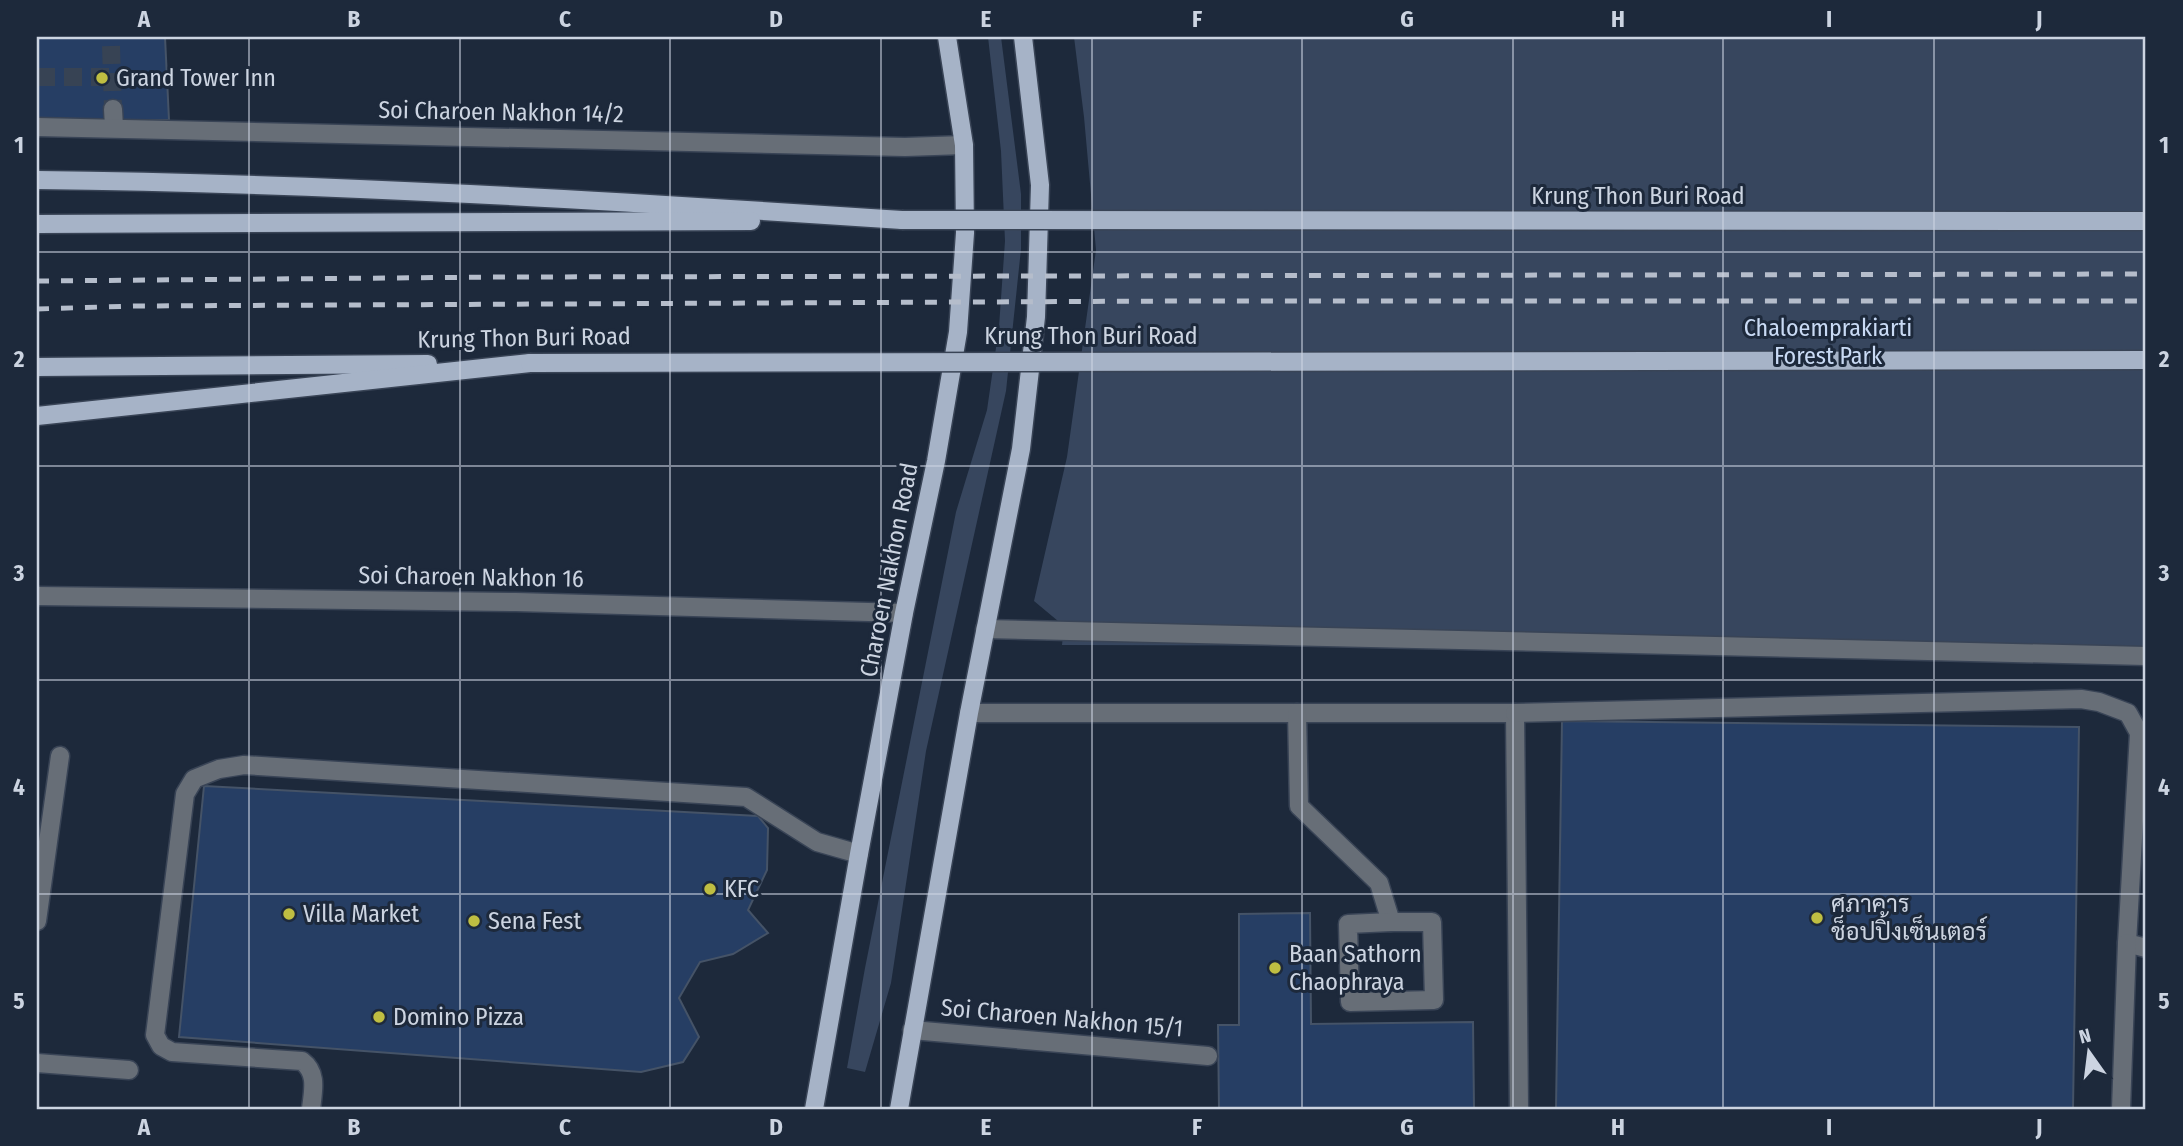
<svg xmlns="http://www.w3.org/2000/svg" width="2183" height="1146" font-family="'Fira Sans Condensed',Sarabun,sans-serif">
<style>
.green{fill:#37465e}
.building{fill:#263e64;stroke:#455367;stroke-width:2}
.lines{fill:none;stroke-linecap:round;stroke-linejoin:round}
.minor-tunnel{stroke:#374354;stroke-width:18;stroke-dasharray:18 9;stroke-linecap:butt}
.minor-casing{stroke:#394456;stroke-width:21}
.major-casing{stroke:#394456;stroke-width:21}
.minor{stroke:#676e77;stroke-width:18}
.major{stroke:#a6b3c7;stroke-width:18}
.rail{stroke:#b5bdcb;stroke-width:5;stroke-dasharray:12 12;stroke-linecap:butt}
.major-bridge-casing{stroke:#394456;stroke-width:21;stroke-linecap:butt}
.major-bridge{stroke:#a6b3c7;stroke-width:18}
.grid{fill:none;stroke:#ccd4e1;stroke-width:2;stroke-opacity:0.55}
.poi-dot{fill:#bfbe42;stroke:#1d293b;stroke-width:2.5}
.labels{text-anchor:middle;stroke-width:6;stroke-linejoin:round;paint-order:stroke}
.poi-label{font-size:24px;fill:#ccd4e1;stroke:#1d293b;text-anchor:start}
.street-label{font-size:24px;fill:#ccd4e1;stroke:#1d293b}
.park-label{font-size:24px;fill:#c9daf4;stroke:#1d293b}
.neatline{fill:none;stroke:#ccd4e1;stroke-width:2.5}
.grid-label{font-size:23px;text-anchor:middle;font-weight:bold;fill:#ccd4e1}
</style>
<rect width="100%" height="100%" fill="#1d293b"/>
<g class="green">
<path d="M988,37H1001L1021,194V249L1006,391L926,751L891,983L865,1072L847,1068L865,968L956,512L987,410L999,327L1005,241L1001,151Z"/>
<path d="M1074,37H2146V648L1062,645L1064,626L1034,601L1067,457L1096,250L1084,117Z"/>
</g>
<g class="building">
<path d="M37,37H165L169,120H37Z"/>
<path d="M1562,721L2079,727L2073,1109H1556Z"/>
<path d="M204,786L758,816L768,828L767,870L748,910L768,933L733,954L700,962L679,998L699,1037L683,1062L641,1072L179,1037Z"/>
<path d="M1310,913L1311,1024L1473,1022L1474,1109H1219L1218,1025H1239V914Z"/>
</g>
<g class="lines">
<g class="minor-tunnel">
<path d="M111,46L113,109"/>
<path d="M37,77H112"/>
</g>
<g class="minor-casing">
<g id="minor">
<path d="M113,109L114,127"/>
<path d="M37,127L905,147L964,145"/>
<path d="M37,596L516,602L904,613"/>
<path d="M985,629L2146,656"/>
<path d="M969,713H1515L1519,1109"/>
<path d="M1297,713L1299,806L1379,883L1391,922"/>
<path d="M1515,713L2081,699L2099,702L2128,713L2139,733L2127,943L2146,948"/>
<path d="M37,921L60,756"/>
<path d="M1391,922H1432L1434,1000L1350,1002L1348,924Z"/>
<path d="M912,1030L1208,1056"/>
<path d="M37,1063L129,1070"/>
<path d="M311,1109C313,1091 318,1073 302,1061L172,1052L161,1046L155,1035L185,794L194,779L219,769L244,765L746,797L817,842L859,854"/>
<path d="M2121,1109L2127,943"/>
</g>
</g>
<g class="major-casing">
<g id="major">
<path d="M37,180C326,183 614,201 902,220"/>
<path d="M37,224L751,221"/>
<path d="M37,367L428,364"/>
<path d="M37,416L530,363"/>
<path d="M814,1109L859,854L904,613L936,461L958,332L965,233L964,145L947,37"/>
<path d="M899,1109L969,713L1021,449L1036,317L1040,185L1023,37"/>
</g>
</g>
<use href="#minor" class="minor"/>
<use href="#major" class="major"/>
<g class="rail">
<path d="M37,281L506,277L2146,274"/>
<path d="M37,309L133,306L1182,301H2146"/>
</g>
<g class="major-bridge-casing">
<g id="major-bridge">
<path d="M902,220L2146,221"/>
<path d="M530,363L2146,360"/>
</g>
</g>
<use href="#major-bridge" class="major-bridge"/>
</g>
<path class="grid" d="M249,37V1109M460,37V1109M670,37V1109M881,37V1109M1092,37V1109M1302,37V1109M1513,37V1109M1723,37V1109M1934,37V1109M37,252H2146M37,466H2146M37,680H2146M37,894H2146"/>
<g class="poi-dot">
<circle cx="102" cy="78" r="7"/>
<circle cx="710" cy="889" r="7"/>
<circle cx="289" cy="914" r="7"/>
<circle cx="1817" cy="918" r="7"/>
<circle cx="474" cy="921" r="7"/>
<circle cx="1275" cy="968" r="7"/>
<circle cx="379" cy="1017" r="7"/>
</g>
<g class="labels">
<g class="poi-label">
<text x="116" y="86">Grand Tower Inn</text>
<text x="724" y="897">KFC</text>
<text x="1831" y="912">ศุภาคาร<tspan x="1831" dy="28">ช็อปปิ้งเซ็นเตอร์</tspan></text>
<text x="303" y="922">Villa Market</text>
<text x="488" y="929">Sena Fest</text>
<text x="1289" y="962">Baan Sathorn<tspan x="1289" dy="28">Chaophraya</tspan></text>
<text x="393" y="1025">Domino Pizza</text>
</g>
<g class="street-label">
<text transform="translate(501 112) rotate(1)" y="8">Soi Charoen Nakhon 14/2</text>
<text x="1638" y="204">Krung Thon Buri Road</text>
<text x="1091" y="344">Krung Thon Buri Road</text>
<text transform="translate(524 338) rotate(-1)" y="8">Krung Thon Buri Road</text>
<text transform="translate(889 570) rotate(-79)" y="8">Charoen Nakhon Road</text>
<text transform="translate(471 577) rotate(1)" y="8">Soi Charoen Nakhon 16</text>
<text transform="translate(1062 1018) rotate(5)" y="8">Soi Charoen Nakhon 15/1</text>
</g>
<g class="park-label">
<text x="1828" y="336">Chaloemprakiarti<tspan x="1828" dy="28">Forest Park</tspan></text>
</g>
</g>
<rect width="2183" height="1146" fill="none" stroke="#1d293b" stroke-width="77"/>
<g transform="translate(2089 1052) rotate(346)" stroke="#1d293b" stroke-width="5" paint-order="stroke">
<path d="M0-5L12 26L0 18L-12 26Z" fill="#ccd4e1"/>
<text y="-10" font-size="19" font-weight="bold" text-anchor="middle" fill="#ccd4e1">N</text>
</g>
<rect x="38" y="38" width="2106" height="1070" class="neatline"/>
<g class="grid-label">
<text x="144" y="27">A</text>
<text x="354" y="27">B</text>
<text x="565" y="27">C</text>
<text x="776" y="27">D</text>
<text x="986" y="27">E</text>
<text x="1197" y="27">F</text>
<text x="1407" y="27">G</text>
<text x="1618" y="27">H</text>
<text x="1829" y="27">I</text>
<text x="2039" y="27">J</text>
<text x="19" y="153">1</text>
<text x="2164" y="153">1</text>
<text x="19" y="367">2</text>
<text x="2164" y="367">2</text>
<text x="19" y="581">3</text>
<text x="2164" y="581">3</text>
<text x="19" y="795">4</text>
<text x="2164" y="795">4</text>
<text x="19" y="1009">5</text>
<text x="2164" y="1009">5</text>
<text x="144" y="1135">A</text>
<text x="354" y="1135">B</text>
<text x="565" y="1135">C</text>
<text x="776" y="1135">D</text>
<text x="986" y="1135">E</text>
<text x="1197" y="1135">F</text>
<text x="1407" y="1135">G</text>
<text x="1618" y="1135">H</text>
<text x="1829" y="1135">I</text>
<text x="2039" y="1135">J</text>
</g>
</svg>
